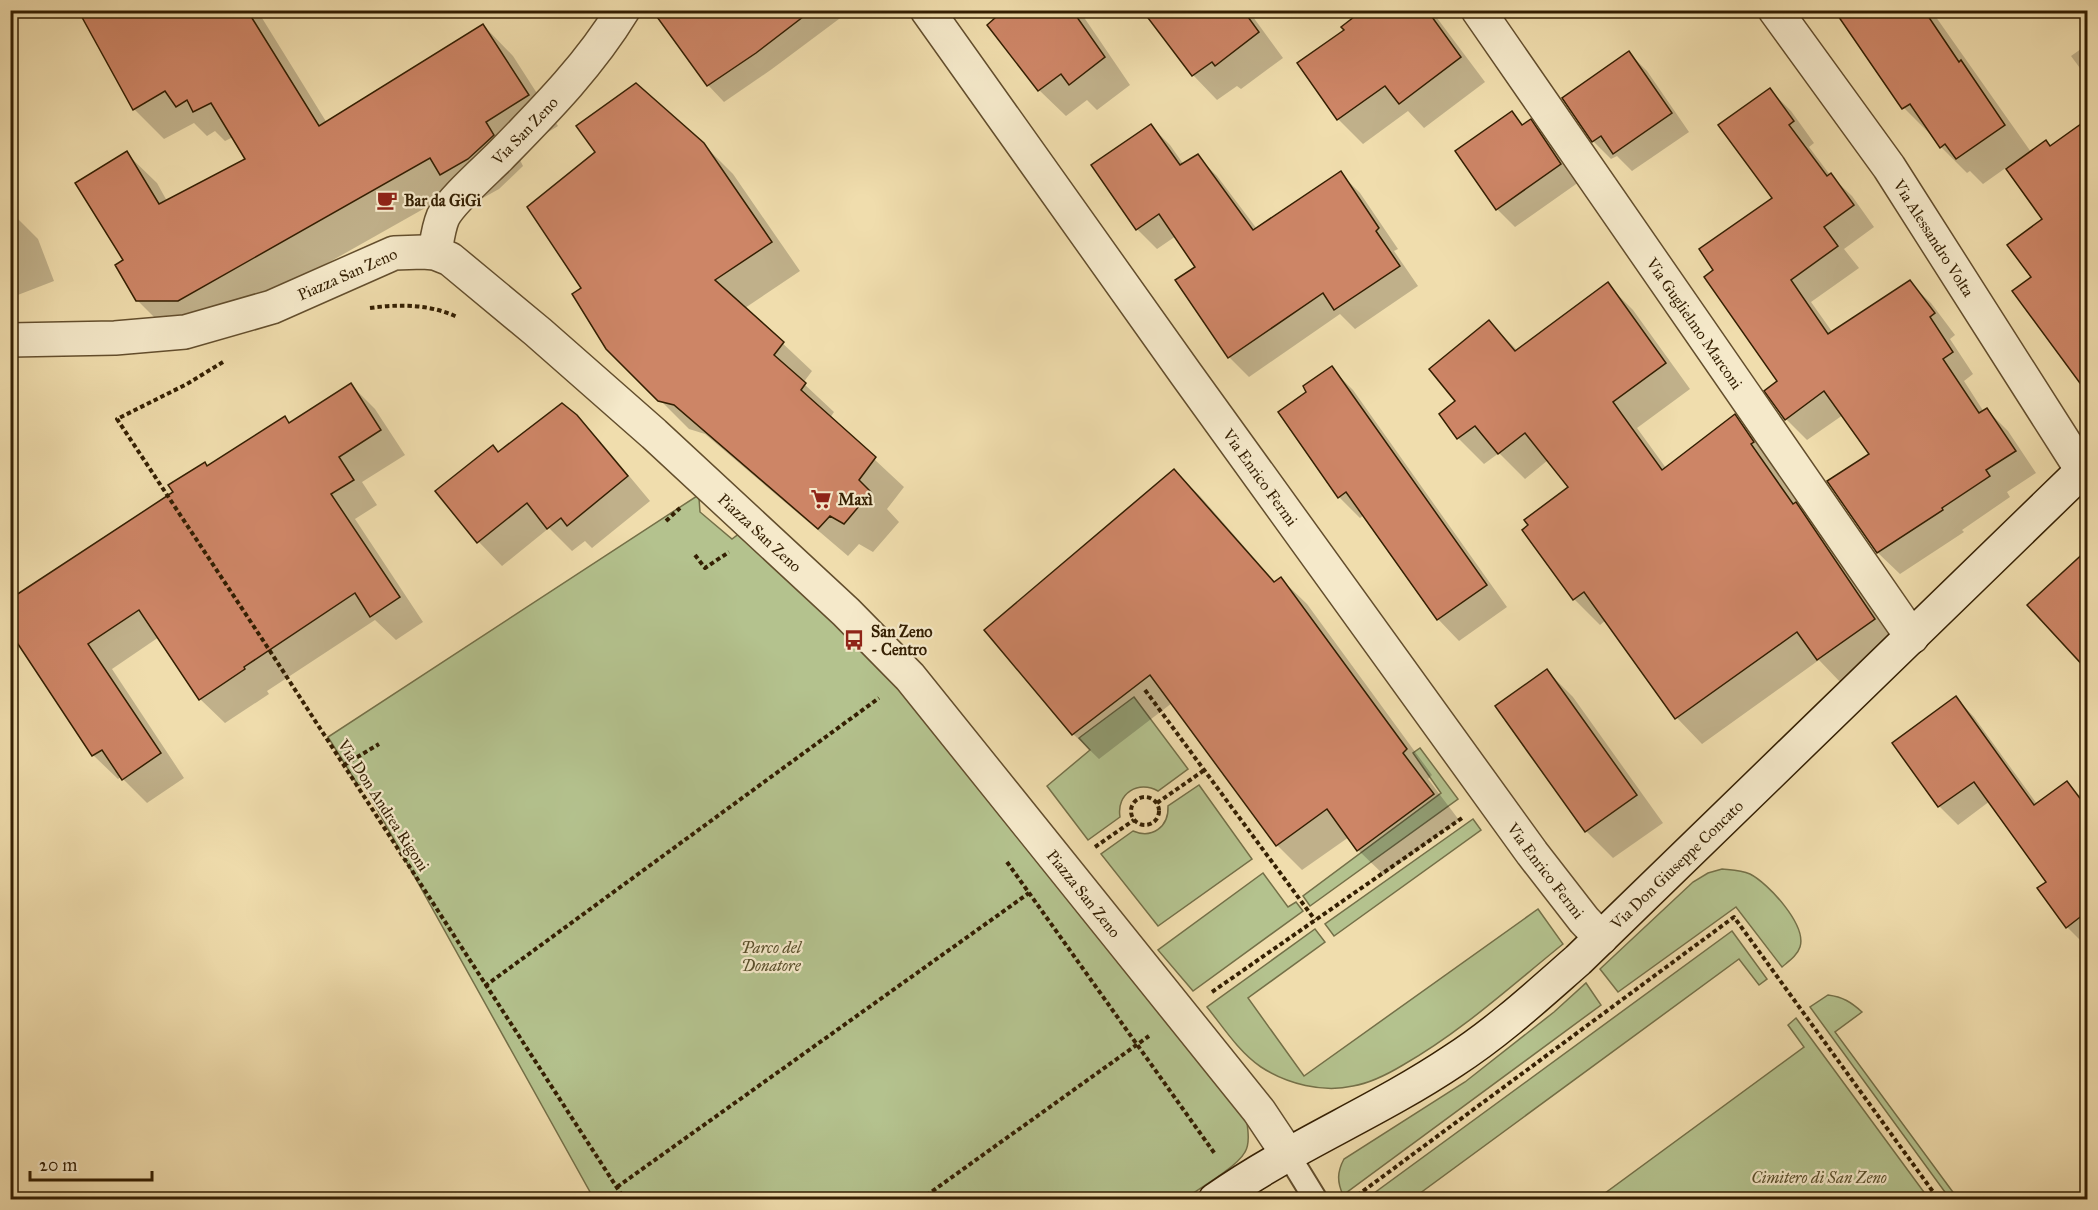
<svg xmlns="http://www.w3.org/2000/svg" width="2098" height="1210" font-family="'IM FELL Great Primer',serif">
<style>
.green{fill:#b4c28e;stroke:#747048;stroke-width:1.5}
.shadow{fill:#0003}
.building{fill:#cd8566;stroke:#341f02;stroke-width:1.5}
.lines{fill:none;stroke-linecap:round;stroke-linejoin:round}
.lane-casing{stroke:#634e2d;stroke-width:26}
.street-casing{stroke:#634e2d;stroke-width:36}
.secondary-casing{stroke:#341f02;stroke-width:36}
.path{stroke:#341f02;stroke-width:4;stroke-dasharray:4.5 3;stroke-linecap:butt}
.lane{stroke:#f5e9ca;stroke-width:22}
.street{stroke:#f5e9ca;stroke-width:33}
.secondary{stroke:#f5e9ca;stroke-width:33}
.labels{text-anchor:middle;stroke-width:4.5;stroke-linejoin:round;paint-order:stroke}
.street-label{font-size:16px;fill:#341f02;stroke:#f5e9ca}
.poi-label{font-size:16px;font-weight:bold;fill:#341f02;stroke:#f5e9ca;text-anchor:start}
.park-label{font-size:16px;font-style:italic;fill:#5a502c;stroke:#f5e9ca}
</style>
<rect width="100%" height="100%" fill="#f0ddad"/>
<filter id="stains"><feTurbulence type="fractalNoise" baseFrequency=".00333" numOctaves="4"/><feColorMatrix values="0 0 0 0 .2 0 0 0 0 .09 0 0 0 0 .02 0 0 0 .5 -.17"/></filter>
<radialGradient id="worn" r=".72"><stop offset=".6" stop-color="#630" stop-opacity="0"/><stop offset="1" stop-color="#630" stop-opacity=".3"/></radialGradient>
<g class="green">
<path d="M697,496L699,498L700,512L732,539L740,533L820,605L905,692L1246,1114C1247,1125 1251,1142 1245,1152C1237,1167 1199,1189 1184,1199H594L363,784L358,785L328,737Z"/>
<path d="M1134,697L1188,769L1158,791C1139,780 1116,793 1120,817L1088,840L1047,786L1090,750L1079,738Z"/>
<path d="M1420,748L1458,799L1310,906L1303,896L1441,793L1413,753Z"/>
<path d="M1199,785L1252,859L1158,926L1101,854L1133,831C1152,839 1169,827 1168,806Z"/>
<path d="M1473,819L1481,830L1334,936L1325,924Z"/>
<path d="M1722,869C1732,870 1741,870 1750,874C1768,883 1807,925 1800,947C1797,956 1789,961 1782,967L1736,907L1618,992L1600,969L1693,882L1708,873Z"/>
<path d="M1263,873L1288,907L1296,902L1303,911L1193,991L1158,950Z"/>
<path d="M1538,909L1563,944C1511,986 1461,1032 1403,1065C1388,1074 1371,1083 1353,1086C1323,1093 1287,1084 1261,1067C1239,1052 1223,1027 1207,1007L1315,929L1325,942L1248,998L1304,1076Z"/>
<path d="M1732,931L1767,979L1759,985L1739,959L1412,1199H1366Z"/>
<path d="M1586,983L1601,1005L1343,1195C1337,1182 1337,1172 1344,1159L1465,1082L1554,1012Z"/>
<path d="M1828,995C1843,997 1851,1002 1862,1012L1835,1032L1958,1199H1950L1810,1007Z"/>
<path d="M1796,1018L1929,1199H1597L1804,1047L1788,1025Z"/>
</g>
<g class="shadow">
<path d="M80,10H254L262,18L327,123L483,25L513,56L558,126L516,152L523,166L499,189L472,204L457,190L209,330L168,331L137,300L126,261V153L157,183L167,201L247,160L233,137L225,141L215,131L207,136L194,123L164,139L134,109Z"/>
<path d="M663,10H851L772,69L724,102L708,85Z"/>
<path d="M991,10H1079L1130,85L1097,110L1087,100L1066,116L1039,90Z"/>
<path d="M1144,10H1248L1283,58L1241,89L1237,86L1217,100L1193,75Z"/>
<path d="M1365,10H1431L1485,82L1424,128L1408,111L1363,144L1338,119L1299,63L1346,30Z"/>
<path d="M1834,10H1931L2031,152L2051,147L2088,121L2033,278L2044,219L2007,167L1983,184L1970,171L1967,173L1941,147L1931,133L1930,134L1904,108Z"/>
<path d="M2088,44V79L2071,56Z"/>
<path d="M1629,53L1647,71L1689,132L1632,171L1617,156L1611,159L1593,141Z"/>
<path d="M1770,90L1791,111L1814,143L1809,147L1830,175L1852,196L1874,227L1844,249L1859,268L1811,302L1833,333L1909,282L1931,303L1955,335L1950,339L1973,374L1964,381L1984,412L1987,410L2008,431L2036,473L2007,492L2010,497L1962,530L1964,532L1900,574L1878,553L1829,482L1871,454L1843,415L1807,440L1786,419L1779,382L1715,271L1774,198Z"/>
<path d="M1512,113L1524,126L1531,121L1549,139L1579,182L1515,227L1497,209Z"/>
<path d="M1151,126L1170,145L1184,165L1197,156L1217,176L1257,229L1340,173L1360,193L1398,249L1394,251L1418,286L1355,329L1340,314L1249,377L1229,357L1177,281L1197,268L1176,236L1157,249L1137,229L1093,165Z"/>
<path d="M703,144L733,174L800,271L745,308L812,371L803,383L834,412L830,418L904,487L887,509L899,522L873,552L859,544L848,556L705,434L689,429L608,348L583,288Z"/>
<path d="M10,215L13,219L16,217L38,239L54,281L10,298Z"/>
<path d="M1607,284L1633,310L1690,389L1637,428L1666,468L1734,416L1760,441L1779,468L1775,470L1807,515L1821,529L1899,646L1843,685L1819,660L1702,744L1677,718L1606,620L1600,625L1574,599L1571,488L1548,460L1525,479L1499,453L1484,464L1458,438V402L1489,322L1518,351Z"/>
<path d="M1331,368L1353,390L1507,607L1459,641L1438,619L1364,515L1360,518L1339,497L1308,392Z"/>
<path d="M351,385L375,409L405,455L362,482L377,505L355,519L423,622L396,640L375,620L267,691L269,694L225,723L200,699L159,637L112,669L184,778L147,803L121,777L118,779L93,755L10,629L208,467L284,418L290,424Z"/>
<path d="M576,416L600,441L650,501L592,548L585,541L572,551L549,528L502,566L479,542L437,491L493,447L499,453Z"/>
<path d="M1174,471L1200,496L1276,583L1281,579L1307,604L1432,775L1428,779L1459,820L1384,875L1358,850L1349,837L1302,870L1277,845L1172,703L1099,759L1073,734Z"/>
<path d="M1547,671L1573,697L1663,823L1613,858L1586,831L1497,707Z"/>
<path d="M1956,698L1974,717L2037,804L2067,783L2088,804V943L2085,945L2067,927L2048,882L1990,801L1958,825L1939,806L1894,743Z"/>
</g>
<g class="building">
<path d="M78,10H247L319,126L483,24L529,95L486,122L494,135L468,159L440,175L430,158L178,301H136L115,265L123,260L75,183L127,151L159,204L245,159L211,103L193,112L187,100L176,107L165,91L133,110Z"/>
<path d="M652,10H812L756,53L707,86Z"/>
<path d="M1004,10H1072L1105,57L1069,85L1061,74L1038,91L987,25Z"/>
<path d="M1142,10H1243L1259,32L1215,66L1212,62L1192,76Z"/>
<path d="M1363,10H1427L1461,57L1399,104L1385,86L1337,120L1297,63L1344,30L1341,27Z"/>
<path d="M1834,10H1924L1959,62L1961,60L2005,125L1956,159L1945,144L1940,148L1910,104L1902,109Z"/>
<path d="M1629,51L1672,113L1613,154L1601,136L1592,142L1562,98Z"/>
<path d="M636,83L704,143L772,242L715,280L784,342L774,355L806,383L801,390L876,457L859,480L871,492L844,524L830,516L818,529L674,405L658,401L606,349L572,294L581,288L527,207L595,152L576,126Z"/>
<path d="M1770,88L1794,121L1789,125L1827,176L1831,173L1854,205L1824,227L1838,246L1791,280L1828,334L1910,280L1935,313L1930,317L1953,352L1943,359L1979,413L1987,408L2016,451L1986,470L1990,476L1942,508L1943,510L1877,553L1827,481L1869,454L1824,391L1785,420L1764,391L1777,381L1704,277L1713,270L1699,249L1772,198L1718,125Z"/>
<path d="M1512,111L1522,125L1531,119L1561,164L1496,210L1455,151Z"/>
<path d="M2088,119V394L2012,291L2031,277L2007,245L2042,219L2006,169L2046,140L2050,146Z"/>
<path d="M1151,124L1180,165L1198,154L1253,230L1341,171L1379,228L1376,231L1400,266L1334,310L1323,293L1228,358L1175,280L1195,267L1159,214L1136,230L1091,165Z"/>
<path d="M1608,282L1666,363L1613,402L1662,470L1735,414L1754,442L1751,444L1793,504L1796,502L1875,619L1817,660L1797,632L1675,719L1584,592L1573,600L1522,530L1528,525L1524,520L1568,487L1525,433L1498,454L1475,426L1457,439L1439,414L1455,401L1429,369L1489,320L1515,351Z"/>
<path d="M1332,366L1487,585L1437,620L1346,492L1338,498L1278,412L1306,392L1303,386Z"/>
<path d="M351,383L381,430L339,457L354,480L331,494L400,597L370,617L355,593L244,667L245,669L199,700L139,610L88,644L161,753L122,780L102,750L92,756L10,632V599L173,492L168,485L205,462L207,466L285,416L289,423Z"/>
<path d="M562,403L577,415L628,476L567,526L561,518L547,529L527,503L477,543L435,491L493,445L498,452Z"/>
<path d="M1174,469L1274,582L1281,577L1407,749L1403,753L1434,794L1357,851L1327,809L1276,846L1150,675L1072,735L984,630Z"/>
<path d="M2088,549V671L2027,605Z"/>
<path d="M1547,669L1637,795L1585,832L1495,706Z"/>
<path d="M1956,696L2034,805L2067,781L2088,809V911L2066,928L2037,888L2046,882L1974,782L1938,807L1892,743Z"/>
</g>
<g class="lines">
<g class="lane-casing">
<path id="lane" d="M1289,1156L1316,1200"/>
</g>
<g class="street-casing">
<g id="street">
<path id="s1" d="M927,10L1186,374L1532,853L1584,920L1601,938"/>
<path id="s2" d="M1478,10L1912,637"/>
<path id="s3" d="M1775,10L1889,167L2082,470"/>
<path id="s4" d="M435,253C437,241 438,229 443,217C451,201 485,171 499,157C544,111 589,66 623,10"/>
<path id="s5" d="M10,340L115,338L185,332L272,307L394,253L423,252L435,253L450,259L538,332L654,434L846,612L910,677L1259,1111L1289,1156"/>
</g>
</g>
<g class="secondary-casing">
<g id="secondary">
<path id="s6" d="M1215,1200C1290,1147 1377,1112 1453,1061C1498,1032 1538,995 1578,960L2088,465"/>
</g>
</g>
<g class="path">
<path d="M370,308C399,304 430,304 457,317"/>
<path d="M223,362L187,384L117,419L270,651L625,1200"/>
<path d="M666,521L680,508"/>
<path d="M695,555L705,568L729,552"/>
<path d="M1145,690L1315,920"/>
<path d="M344,765L379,744"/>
<circle cx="1145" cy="811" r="14"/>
<path d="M1157,803L1203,771"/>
<path d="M1095,847L1134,820"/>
<path d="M1007,862L1215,1154"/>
<path d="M485,986L879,698"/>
<path d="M1212,992L1462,818"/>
<path d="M617,1187L1029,893"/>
<path d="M920,1200L1149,1036"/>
<path d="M1351,1200L1734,917L1939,1200"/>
</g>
<use href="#lane" class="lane"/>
<use href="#street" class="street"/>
<use href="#secondary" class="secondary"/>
</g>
<defs>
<g id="cafe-bare" transform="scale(1.62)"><path d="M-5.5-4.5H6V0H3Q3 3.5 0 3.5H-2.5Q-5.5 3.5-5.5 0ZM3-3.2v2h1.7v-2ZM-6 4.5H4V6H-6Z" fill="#8f2418" stroke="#f5e9ca" stroke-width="2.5" paint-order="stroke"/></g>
<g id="supermarket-bare" transform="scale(1.62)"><path d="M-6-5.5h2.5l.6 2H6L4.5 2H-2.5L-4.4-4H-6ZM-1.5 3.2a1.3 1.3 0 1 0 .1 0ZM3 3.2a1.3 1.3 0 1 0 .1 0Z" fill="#8f2418" stroke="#f5e9ca" stroke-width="2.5" paint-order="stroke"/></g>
<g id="bus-bare" transform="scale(1.62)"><path d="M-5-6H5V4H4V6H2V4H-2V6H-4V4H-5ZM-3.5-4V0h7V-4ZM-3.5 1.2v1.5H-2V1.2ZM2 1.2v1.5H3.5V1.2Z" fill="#8f2418" stroke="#f5e9ca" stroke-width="2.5" paint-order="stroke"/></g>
</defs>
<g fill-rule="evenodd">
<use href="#cafe-bare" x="387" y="200"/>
<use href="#supermarket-bare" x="821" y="499"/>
<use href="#bus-bare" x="854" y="640"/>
</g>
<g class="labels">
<g class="street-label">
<text dy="6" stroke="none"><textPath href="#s4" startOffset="156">Via San Zeno</textPath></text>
<text dy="6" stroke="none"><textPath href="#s3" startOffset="278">Via Alessandro Volta</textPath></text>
<text dy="6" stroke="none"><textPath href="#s5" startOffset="348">Piazza San Zeno</textPath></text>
<text dy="6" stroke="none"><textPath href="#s2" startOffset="381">Via Guglielmo Marconi</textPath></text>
<text dy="6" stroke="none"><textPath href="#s1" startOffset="574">Via Enrico Fermi</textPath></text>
<text dy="6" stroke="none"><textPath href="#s5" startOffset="870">Piazza San Zeno</textPath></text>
<text transform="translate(384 805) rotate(57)" y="6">Via Don Andrea Rigoni</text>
<text dy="6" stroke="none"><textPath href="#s6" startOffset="574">Via Don Giuseppe Concato</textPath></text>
<text dy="6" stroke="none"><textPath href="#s1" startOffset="1060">Via Enrico Fermi</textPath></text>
<text dy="6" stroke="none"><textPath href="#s5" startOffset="1356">Piazza San Zeno</textPath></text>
</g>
<g class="poi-label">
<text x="404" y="206">Bar da GiGi</text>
<text x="838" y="505">Maxì</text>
<text x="871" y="637">San Zeno<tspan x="871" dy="18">- Centro</tspan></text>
</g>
<g class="park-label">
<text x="771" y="953">Parco del<tspan x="771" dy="18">Donatore</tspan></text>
<text x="1819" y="1183">Cimitero di San Zeno</text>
</g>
</g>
<rect width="2098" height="1210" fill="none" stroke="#f0ddad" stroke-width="36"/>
<rect x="12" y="12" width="2074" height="1186" fill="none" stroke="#341f02" stroke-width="3"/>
<rect x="18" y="18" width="2062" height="1174" fill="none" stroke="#341f02" stroke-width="1.5"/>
<path d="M30 1171v9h122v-9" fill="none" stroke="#341f02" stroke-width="3"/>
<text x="39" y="1171" font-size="18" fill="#341f02" stroke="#f5e9ca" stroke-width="4.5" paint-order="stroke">20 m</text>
<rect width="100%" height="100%" filter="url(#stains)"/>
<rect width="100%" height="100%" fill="url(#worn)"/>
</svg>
